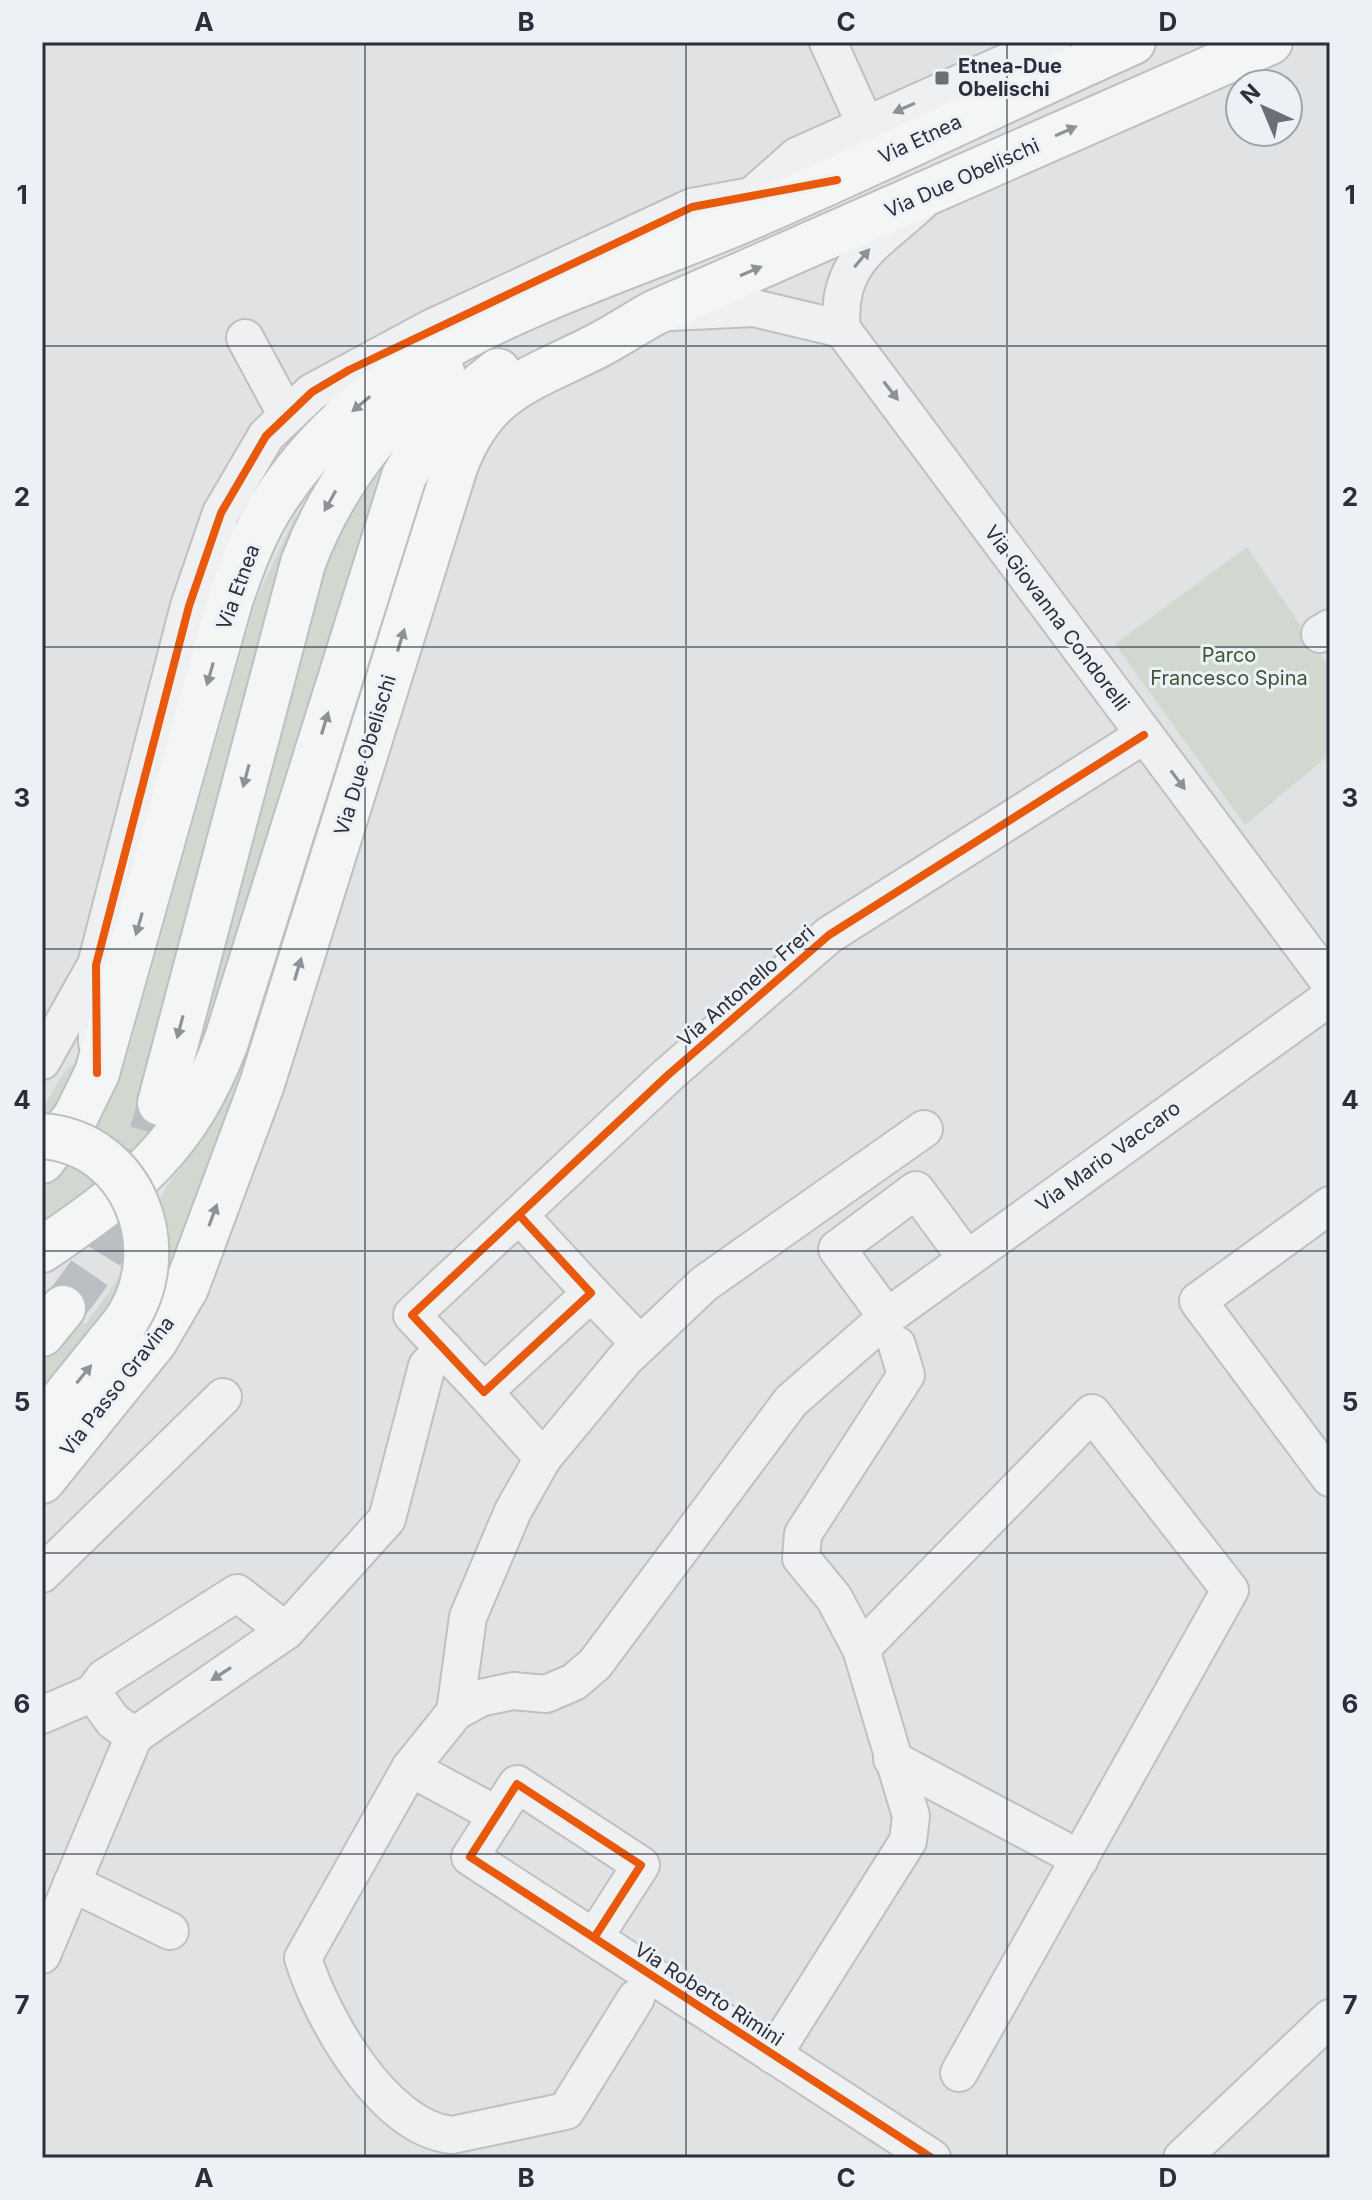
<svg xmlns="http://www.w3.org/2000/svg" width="1372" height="2200" font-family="Inter,sans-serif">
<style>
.green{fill:#d1d8d0}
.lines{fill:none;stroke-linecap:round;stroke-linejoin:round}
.major-tunnel{stroke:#bbbec2;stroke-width:44;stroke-dasharray:44 22;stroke-linecap:butt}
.minor-casing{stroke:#bec0c2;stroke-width:40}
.major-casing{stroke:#bdbfc2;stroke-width:48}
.minor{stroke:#eff0f2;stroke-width:36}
.major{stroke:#f4f5f5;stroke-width:44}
.major-bridge-casing{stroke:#bdbfc2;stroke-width:48;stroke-linecap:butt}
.major-bridge{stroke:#f4f5f5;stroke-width:44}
.cycleway-casing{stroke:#edf0f4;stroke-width:13}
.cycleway{stroke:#e8590c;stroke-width:8}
.oneway{fill:#8c9097}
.oneway2{fill:#8e9298}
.grid{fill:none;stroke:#292f3c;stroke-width:2;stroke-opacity:0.55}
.poi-dot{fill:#696e77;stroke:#edf0f4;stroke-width:3}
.labels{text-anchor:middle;stroke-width:6;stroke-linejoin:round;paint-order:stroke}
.poi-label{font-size:20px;font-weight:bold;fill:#292f3c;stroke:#edf0f4;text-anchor:start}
.street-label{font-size:20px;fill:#292f3c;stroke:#edf0f4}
.park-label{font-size:20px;fill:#3d5638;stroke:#edf0f4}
.neatline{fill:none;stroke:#292f3c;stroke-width:3}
.grid-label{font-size:26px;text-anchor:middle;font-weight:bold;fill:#292f3c}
</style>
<rect width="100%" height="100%" fill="#e0e2e4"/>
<g class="green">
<path d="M392,449L415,508L434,462L271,1004L171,1280L42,1457V1358L75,1316L86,1324L124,1270L167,1186L210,1129L174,1104L314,583L335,534Z"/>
<path d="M295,516H299L293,531L171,1108L109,1179L42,1225V1190C81,1156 107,1113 125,1064L256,600Z"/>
<path d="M1247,547L1330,669V754L1245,825L1115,644Z"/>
<path d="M74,1064L76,1070L42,1132V1109L67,1068Z"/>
</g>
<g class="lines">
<path class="major-tunnel" d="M63,1308C120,1238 136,1189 160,1103"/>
<g class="minor-casing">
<g id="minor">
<path d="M828,42L866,126"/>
<path d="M753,195L797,156L1052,42"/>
<path d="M671,312L754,308L842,329"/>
<path d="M842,329L1330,983"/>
<path d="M842,329C835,262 876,244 920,203"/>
<path d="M245,338L286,414"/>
<path d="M1320,634L1330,628"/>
<path d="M97,1043L96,965L189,606L221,513L266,436L312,392L429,329L692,207L788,189"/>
<path d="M42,1061L93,970"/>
<path d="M1330,1205L1198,1301L1330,1478"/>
<path d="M520,1216L591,1293L484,1392L412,1315L668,1075L829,935L1144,735"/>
<path d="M591,1293L640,1344"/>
<path d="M887,1317L837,1249L916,1190L966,1258"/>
<path d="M484,1392L543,1458"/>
<path d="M42,1574L223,1397"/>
<path d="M286,1631L237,1593L104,1678L93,1693L113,1721L134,1736L286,1631L387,1519L427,1366L444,1349"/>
<path d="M861,1649L1092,1413L1230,1590L959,2073"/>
<path d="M455,1712L468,1617L513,1511L543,1458L625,1359L704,1284L924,1129"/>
<path d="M42,1715L93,1693"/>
<path d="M892,1759L1080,1859"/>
<path d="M410,1768L497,1815"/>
<path d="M72,1883L170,1931"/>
<path d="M594,1938L641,1865L517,1784L470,1857L932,2158"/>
<path d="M42,1955L134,1736"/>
<path d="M636,1998L566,2111L452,2135C383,2128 321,2017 303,1958L410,1768L455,1712L480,1698L513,1691L546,1694L574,1682L595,1664L791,1401L887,1317L1330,997"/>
<path d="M773,2055L908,1841L911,1816L861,1649L834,1598L801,1558L803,1534L906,1375L897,1345"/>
<path d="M1182,2158L1330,2018"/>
</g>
</g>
<g class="major-casing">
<g id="major">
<path d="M160,1103L303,563C331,488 380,423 442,372"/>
<path d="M42,1161L76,1116L97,1073L231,598C241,570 251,541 266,515C368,338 581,291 755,215C882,160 1006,99 1133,42"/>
<path d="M42,1250C132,1188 186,1148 226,1042L404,476L438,419L498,371"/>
<path d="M42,1334L63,1308"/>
<path d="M42,1425L125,1322"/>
<path d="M42,1481L155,1341L186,1288L262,1084L455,467C484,389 528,381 595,347C615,337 634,324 654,313L1270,42"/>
</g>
</g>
<use href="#minor" class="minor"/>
<use href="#major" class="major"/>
<g class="major-bridge-casing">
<path id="major-bridge" d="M42,1136C135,1143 174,1250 125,1322"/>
</g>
<use href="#major-bridge" class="major-bridge"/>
<g class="cycleway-casing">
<g id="cycleway">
<path d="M97,1073L96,965L189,606L221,513L266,436L312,392L349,370L692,207L837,180"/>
<path d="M520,1216L591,1293L484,1392L412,1315L668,1075L829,935L1144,735"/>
<path d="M594,1938L641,1865L517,1784L470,1857L932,2158"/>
</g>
</g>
<use href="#cycleway" class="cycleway"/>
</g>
<defs><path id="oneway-solid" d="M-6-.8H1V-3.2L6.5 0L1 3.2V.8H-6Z" transform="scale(2)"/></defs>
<g class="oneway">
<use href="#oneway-solid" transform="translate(904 108) rotate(156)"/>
<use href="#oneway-solid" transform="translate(862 258) rotate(-50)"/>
<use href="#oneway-solid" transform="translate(891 391) rotate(52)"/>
<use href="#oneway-solid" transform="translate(1178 780) rotate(53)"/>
<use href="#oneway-solid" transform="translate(221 1674) rotate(147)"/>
</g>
<g class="oneway2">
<use href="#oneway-solid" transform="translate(1066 131) rotate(-24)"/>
<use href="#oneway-solid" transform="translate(751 271) rotate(-23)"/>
<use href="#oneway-solid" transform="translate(361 404) rotate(140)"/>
<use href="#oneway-solid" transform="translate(330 501) rotate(119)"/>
<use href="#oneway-solid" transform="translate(401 640) rotate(-73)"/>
<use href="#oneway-solid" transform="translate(210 674) rotate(106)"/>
<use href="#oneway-solid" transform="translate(325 723) rotate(-73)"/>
<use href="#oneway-solid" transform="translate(246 776) rotate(105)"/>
<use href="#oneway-solid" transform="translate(139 924) rotate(106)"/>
<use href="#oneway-solid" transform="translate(298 969) rotate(-73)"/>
<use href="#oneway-solid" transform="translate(180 1027) rotate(105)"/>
<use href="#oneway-solid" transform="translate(213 1215) rotate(-70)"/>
<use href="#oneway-solid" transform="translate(84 1374) rotate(-51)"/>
</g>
<path class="grid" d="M365,42V2158M686,42V2158M1007,42V2158M42,346H1330M42,647H1330M42,949H1330M42,1251H1330M42,1553H1330M42,1854H1330"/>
<rect class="poi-dot" x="934" y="70" width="16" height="16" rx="4"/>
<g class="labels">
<g class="poi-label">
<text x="958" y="73">Etnea-Due<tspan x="958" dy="23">Obelischi</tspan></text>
</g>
<g class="street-label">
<text transform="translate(920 139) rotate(-25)" y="7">Via Etnea</text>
<text transform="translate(962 178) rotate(-24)" y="7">Via Due Obelischi</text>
<text transform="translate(238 587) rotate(-70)" y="7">Via Etnea</text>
<text transform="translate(1057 618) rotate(53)" y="7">Via Giovanna Condorelli</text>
<text transform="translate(365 755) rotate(-73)" y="7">Via Due Obelischi</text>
<text transform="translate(746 986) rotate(-41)" y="7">Via Antonello Freri</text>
<text transform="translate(1108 1156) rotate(-36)" y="7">Via Mario Vaccaro</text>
<text transform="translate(117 1386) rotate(-52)" y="7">Via Passo Gravina</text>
<text transform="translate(709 1994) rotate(33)" y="7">Via Roberto Rimini</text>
</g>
<g class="park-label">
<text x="1229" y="662">Parco<tspan x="1229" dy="23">Francesco Spina</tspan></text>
</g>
</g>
<rect width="1372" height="2200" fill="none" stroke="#edf0f4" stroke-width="88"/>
<g transform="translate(1264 108) rotate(316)"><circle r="38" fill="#edf0f4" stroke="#9fa3aa" stroke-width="2"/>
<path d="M0-6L14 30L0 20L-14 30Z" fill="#696e77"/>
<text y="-12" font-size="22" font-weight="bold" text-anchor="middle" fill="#292f3c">N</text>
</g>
<rect x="44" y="44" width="1284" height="2112" class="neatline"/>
<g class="grid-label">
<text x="204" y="31">A</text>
<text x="526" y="31">B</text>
<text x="846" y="31">C</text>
<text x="1168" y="31">D</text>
<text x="22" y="204">1</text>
<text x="1350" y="204">1</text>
<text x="22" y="506">2</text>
<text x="1350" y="506">2</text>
<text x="22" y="807">3</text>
<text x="1350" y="807">3</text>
<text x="22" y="1109">4</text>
<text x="1350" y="1109">4</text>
<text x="22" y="1411">5</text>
<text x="1350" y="1411">5</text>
<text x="22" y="1713">6</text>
<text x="1350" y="1713">6</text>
<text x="22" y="2014">7</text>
<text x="1350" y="2014">7</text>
<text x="204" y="2187">A</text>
<text x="526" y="2187">B</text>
<text x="846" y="2187">C</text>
<text x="1168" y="2187">D</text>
</g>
</svg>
